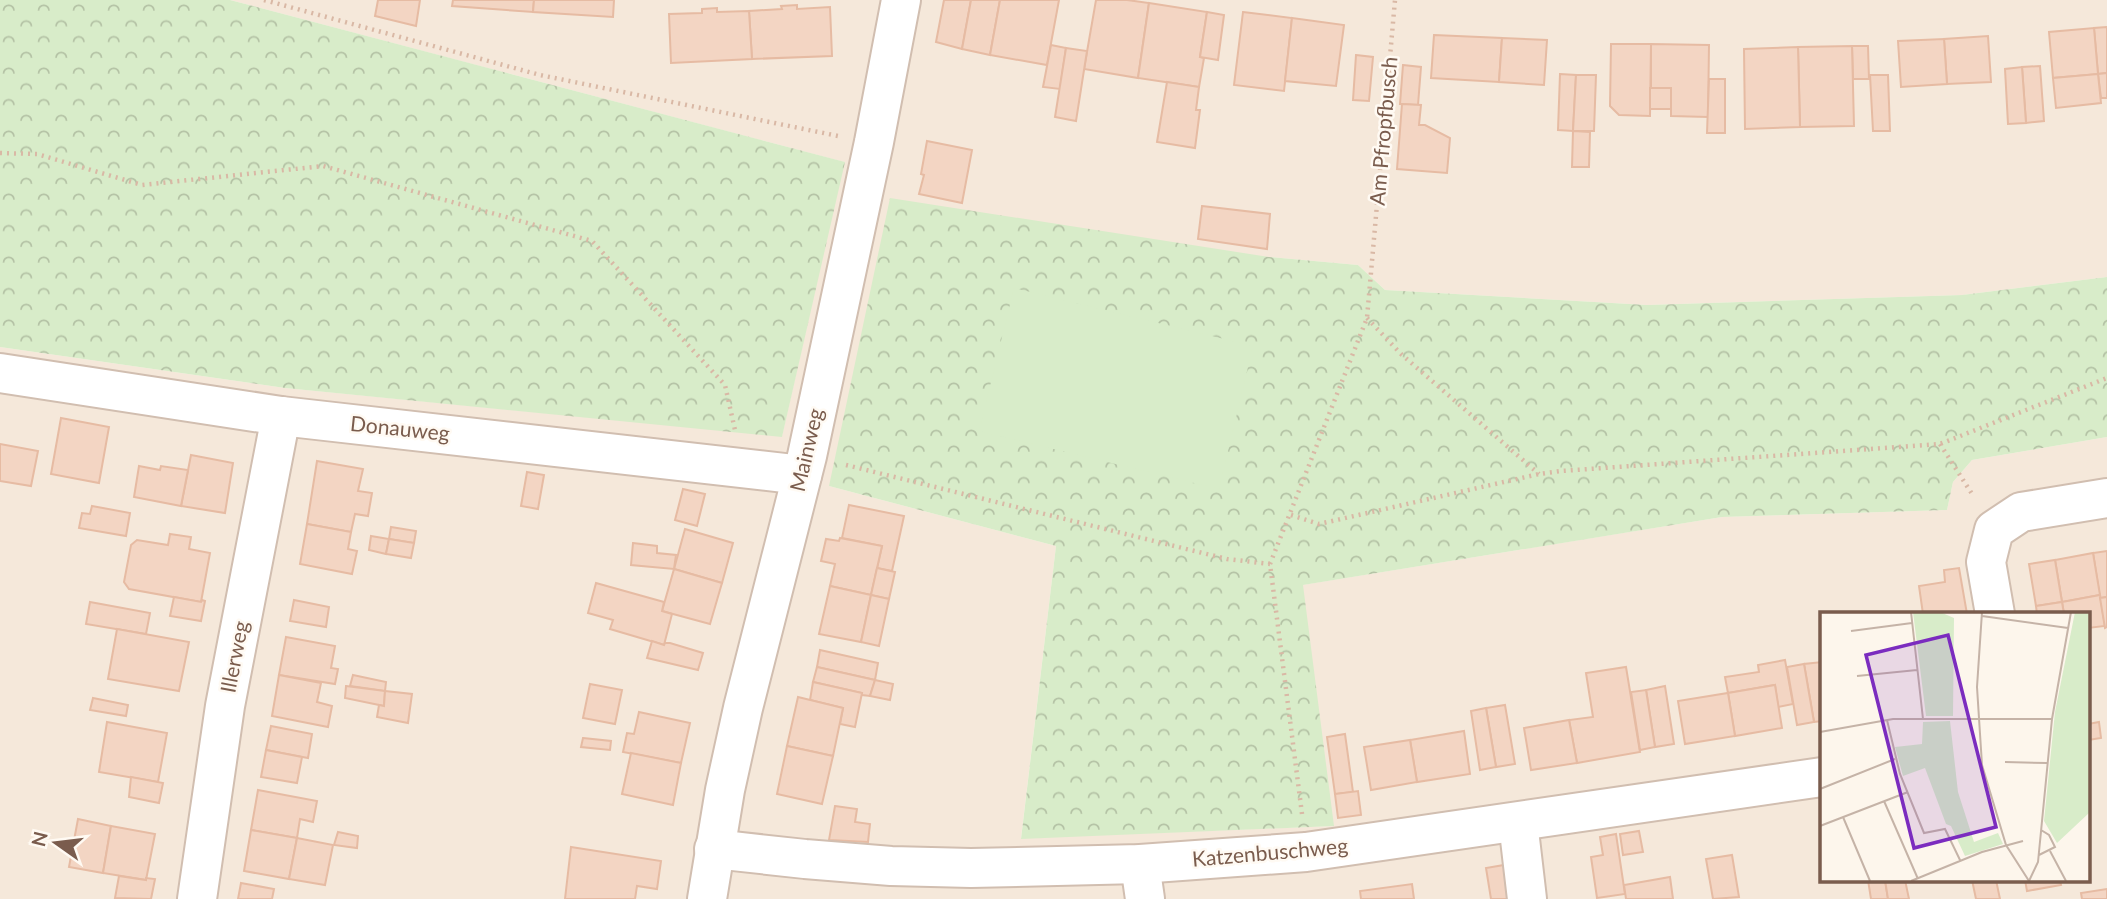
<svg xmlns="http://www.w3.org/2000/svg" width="2107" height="899" font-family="Lato,sans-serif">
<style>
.residential{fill:#f5e8da;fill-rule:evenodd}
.forest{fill:url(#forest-crowns)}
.pitch{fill:#d8ecc9}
.building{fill:#f3d5c3;stroke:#e6bba3;stroke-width:2}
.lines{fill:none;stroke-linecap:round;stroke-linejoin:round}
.minor-casing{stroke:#d1beb0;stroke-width:42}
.path{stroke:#d9b8a5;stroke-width:4.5;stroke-dasharray:2 5;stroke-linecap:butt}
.minor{stroke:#fff;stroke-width:38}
.labels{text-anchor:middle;stroke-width:5;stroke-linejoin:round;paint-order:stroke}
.street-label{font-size:21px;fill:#7a5c4d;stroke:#fffaf3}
.inset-road{fill:none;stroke:#c5b3a7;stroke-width:2}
.view{fill:#7b2cbf;fill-opacity:0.15;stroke:#7b2cbf;stroke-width:3.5}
.inset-edge{fill:none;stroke:#7a5c4d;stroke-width:3.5}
</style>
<defs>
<pattern id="forest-crowns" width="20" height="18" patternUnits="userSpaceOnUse" patternTransform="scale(1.75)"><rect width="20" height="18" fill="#d8ecc9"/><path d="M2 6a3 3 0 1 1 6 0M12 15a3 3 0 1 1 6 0" fill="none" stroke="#b4c2a5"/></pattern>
</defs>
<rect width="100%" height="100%" fill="#fdf6ec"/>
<path class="residential" d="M230,0H2107V277L1962,295L1647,305L1385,290L1358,265L1269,257L829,486L1056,546L1021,838L1333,826L1302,585L1722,517L1947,510L1953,482L1972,460L2107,437V899H0V347L285,388L782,436L844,162ZM1822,614H2088V880H1822Z"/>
<g class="forest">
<path d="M0,0H230L845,162L782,437L285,388L0,347Z"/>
<path d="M890,198L1269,257L1358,265L1385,290L1647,305L1962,295L2107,277V437L1972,460L1953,482L1947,510L1722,517L1303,585L1334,826L1021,839L1056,546L829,486Z"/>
</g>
<path class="pitch" d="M1014,288L1253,346L1219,489L979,431Z"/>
<g class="building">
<path d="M378,0H420L416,26L375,16Z"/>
<path d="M453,0H534L533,12L452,6Z"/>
<path d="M534,0H614L613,17L533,12Z"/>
<path d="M944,0H971L962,49L936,42Z"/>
<path d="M971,0H1000L990,55L962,49Z"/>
<path d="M1000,0H1059L1047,65L990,55Z"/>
<path d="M1096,0H1127L1149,3L1138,78L1084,69Z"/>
<path d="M1149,3L1207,12L1200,57L1204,58L1199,87L1138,78Z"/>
<path d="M797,5V9L830,7L832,56L752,59L749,11L782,9L781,6Z"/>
<path d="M717,8V12L749,11L752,59L671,63L669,14L702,13V9Z"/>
<path d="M1207,12L1224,15L1218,60L1200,57Z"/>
<path d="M1243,12L1292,18L1284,91L1234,85Z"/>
<path d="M1292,18L1344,25L1336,86L1285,81Z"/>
<path d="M2107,27V73L2098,74L2094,28Z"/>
<path d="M2094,28L2098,74L2053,78L2049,32Z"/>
<path d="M1434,35L1502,38L1499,82L1431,78Z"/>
<path d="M1988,36L1991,82L1947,84L1944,39Z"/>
<path d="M1502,38L1547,40L1544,85L1499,82Z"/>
<path d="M1944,39L1947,84L1901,87L1898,41Z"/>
<path d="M1611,44H1651L1650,116L1619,115L1610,106Z"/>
<path d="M1651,44L1709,45L1708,117L1671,116V88H1651Z"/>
<path d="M1051,45L1066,48L1060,89L1043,87Z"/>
<path d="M1852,46H1868L1869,79H1853Z"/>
<path d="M1852,46L1854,126L1800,127L1798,47Z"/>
<path d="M1798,47L1800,127L1745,129L1744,49Z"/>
<path d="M1066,48L1087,51L1076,121L1055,117Z"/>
<path d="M1356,55L1373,57L1369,101L1353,100Z"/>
<path d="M1403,65L1421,67L1418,105L1400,104Z"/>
<path d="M2040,66L2044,121L2026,123L2022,67Z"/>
<path d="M2022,67L2026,123L2008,124L2005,69Z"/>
<path d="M2107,73V98H2101L2098,74Z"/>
<path d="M1560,74L1576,75L1573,131L1558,130Z"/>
<path d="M2098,74L2101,103L2056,108L2053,78Z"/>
<path d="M1576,75H1596L1594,131H1573Z"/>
<path d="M1870,75H1888L1890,131H1873Z"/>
<path d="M1709,79H1725V133H1707Z"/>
<path d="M1167,82L1199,87L1196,110H1200L1195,148L1157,142Z"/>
<rect x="1650" y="88" width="21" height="21"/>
<path d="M1402,104L1421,105L1419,125H1425L1450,138L1447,173L1397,169Z"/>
<path d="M1573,131L1590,132L1589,167H1572Z"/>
<path d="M927,141L972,150L962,203L919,194L924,175L921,174Z"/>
<path d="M1202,206L1270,214L1267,249L1198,239Z"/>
<path d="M61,418L109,427L99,483L51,474Z"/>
<path d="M0,444L38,451L31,486L0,481Z"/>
<path d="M191,455L233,463L225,513L181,506Z"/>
<path d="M317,461L363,469L358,491L372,493L368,516L355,514L351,532L307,524Z"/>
<path d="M139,466L160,470L161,466L188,470L181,506L134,497Z"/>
<path d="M527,472L544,475L538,509L521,506Z"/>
<path d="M683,489L705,494L697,526L675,520Z"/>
<path d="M849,505L904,516L892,571L877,568L882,546L842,538Z"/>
<path d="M92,506L130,513L126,536L79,528L82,513L90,514Z"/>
<path d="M307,524L351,532L348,549L357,551L352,574L300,564Z"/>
<path d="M391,527L416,531L414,543L389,539Z"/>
<path d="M685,529L733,543L722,583L674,569Z"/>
<path d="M170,534L191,537L189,549L210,553L201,602L129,589L124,582L131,545L137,540L168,545Z"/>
<path d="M371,536L389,539L386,554L369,550Z"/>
<path d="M840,538L882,546L871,595L830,586L835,564L821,561L826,539L839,541Z"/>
<path d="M389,539L414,543L411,558L386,554Z"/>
<path d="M633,543L657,546V553L676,555L674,569L631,565Z"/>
<path d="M2107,551V597L2100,598L2093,553Z"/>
<path d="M2093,553L2100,595L2062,602L2055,560Z"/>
<path d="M2055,560L2062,602L2036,606L2029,564Z"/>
<path d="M877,568L895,572L889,599L871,595Z"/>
<path d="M1959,568L1967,614H1923L1919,586L1945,582L1944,570Z"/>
<path d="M674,569L722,583L710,624L662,611Z"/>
<path d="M596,583L664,602L662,611L672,614L664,645L610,629L613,620L588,613Z"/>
<path d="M830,586L871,595L861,642L819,634Z"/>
<path d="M871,595L889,599L879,646L861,642Z"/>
<path d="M2100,595L2105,626L2088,628V614H2064L2062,602Z"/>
<path d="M174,597L201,602L202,600L205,601L201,621L170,616Z"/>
<path d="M2107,597V627L2105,628L2100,598Z"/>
<path d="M294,600L329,607L326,627L290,621Z"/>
<path d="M90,602L150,613L146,634L86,624Z"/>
<path d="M2062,602L2064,614H2037L2036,606Z"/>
<path d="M117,629L189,642L179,691L108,679Z"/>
<path d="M286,637L335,646L331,668L338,669L335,684L279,675Z"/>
<path d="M652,641L664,645L665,643H670L703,653L698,670L647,658Z"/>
<path d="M820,650L878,663L875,680L817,667Z"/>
<path d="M1785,660L1793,704L1778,707L1775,685L1728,693L1725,677L1759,672L1758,665Z"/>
<path d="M1822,662V721L1814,722L1804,664Z"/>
<path d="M1804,664L1814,722L1797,725L1787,667Z"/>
<path d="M817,667L875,680L870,696L862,695V693L813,682Z"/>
<path d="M1626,667L1640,752L1577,763L1569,720L1593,717L1586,673Z"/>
<path d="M279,675L321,683L317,702L332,706L328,727L272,716Z"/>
<path d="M353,675L386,682L385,691L350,686Z"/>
<path d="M875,680L893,684L890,700L870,696Z"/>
<path d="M813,682L862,693L855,727L840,724L843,708L810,700Z"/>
<path d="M590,684L622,690L615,724L583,718Z"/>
<path d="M1775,685L1782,728L1735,736L1728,693Z"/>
<path d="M346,686L385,691L384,706L345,698Z"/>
<path d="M1665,686L1674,744L1655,747L1646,690Z"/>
<path d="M1646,690L1655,747L1640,750L1631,692Z"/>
<path d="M385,691L412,694L408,723L377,717L379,705L384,706Z"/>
<path d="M1728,693L1735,736L1685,744L1678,701Z"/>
<path d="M798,697L843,708L833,756L787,746Z"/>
<path d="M93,698L128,705L126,716L90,710Z"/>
<path d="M1505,705L1515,764L1496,767L1486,708Z"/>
<path d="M1486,708L1496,767L1480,770L1471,711Z"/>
<path d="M639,712L690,723L681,763L623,752L627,733L634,734Z"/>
<path d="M1569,720L1577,763L1531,770L1524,728Z"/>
<path d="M107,722L167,733L158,782L99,772Z"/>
<path d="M2099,722L2101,738L2088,740V724Z"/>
<path d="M271,726L312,734L308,758L266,750Z"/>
<path d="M1464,731L1470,774L1417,782L1410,740Z"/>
<path d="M1345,734L1353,792L1335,794L1327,737Z"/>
<path d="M583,738L611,741L610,750L581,747Z"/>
<path d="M1410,740L1417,782L1371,790L1364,747Z"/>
<path d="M787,746L833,756L822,804L777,794Z"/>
<path d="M266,750L302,757L297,783L261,777Z"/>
<path d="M631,753L681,763L673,805L622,794Z"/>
<path d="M131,777L163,783L159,803L129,797Z"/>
<path d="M258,790L317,801L313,822L300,819L297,838L251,830Z"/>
<path d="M1358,791L1361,815L1338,818L1335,794Z"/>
<path d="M835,806L857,809L855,822L870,824L868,842L829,840Z"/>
<path d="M78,819L111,826L103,873L69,867Z"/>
<path d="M111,826L155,834L146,880L103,873Z"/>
<path d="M251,830L297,838L289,879L244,871Z"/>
<path d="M1639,831L1643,852L1623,855L1620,834Z"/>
<path d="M338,832L358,836L357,848L334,845Z"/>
<path d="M1616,834L1625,894L1597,898L1591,857L1603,855L1600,837Z"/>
<path d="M297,838L333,845L325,885L289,879Z"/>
<path d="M571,847L661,861L657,889L637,886L635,899H565Z"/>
<path d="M1732,855L1739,897L1713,899L1706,859Z"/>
<path d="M1504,865L1509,899H1491L1486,868Z"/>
<path d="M119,876L146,880V878L155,879L151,899L115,898Z"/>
<path d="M1670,877L1673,899H1626L1624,885Z"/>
<path d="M1868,880H1885L1888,899H1871Z"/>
<path d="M1885,880H1905L1909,899H1888Z"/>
<path d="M1972,880H1996L2000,899H1976Z"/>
<path d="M2025,880H2060L2061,885L2027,891Z"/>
<path d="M241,883L274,889L272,899H238Z"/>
<path d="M1412,884L1414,899H1361L1360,891Z"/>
<path d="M2107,889V899H2082L2081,893Z"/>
</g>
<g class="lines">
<g class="minor-casing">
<g id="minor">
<path d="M0,373L281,416L802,475"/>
<path d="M1995,614L1986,562L1994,530L2021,512L2107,498"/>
<path d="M1518,822L1527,899"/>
<path d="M714,849L805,859L891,866L971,868L1140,864L1306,852L1822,777"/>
<path d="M1140,864L1145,899"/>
<path d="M197,899L225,706L281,416"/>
<path d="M707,899L725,790L743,708L807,456L874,142L901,0"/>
</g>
</g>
<g class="path">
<path d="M264,0L540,75L838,136"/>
<path d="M0,153L37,154L142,185L323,166L592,241L725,385L735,430"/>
<path d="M1367,318L1401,354L1539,474"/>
<path d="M1940,444L1974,497"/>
<path d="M846,465L1227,559L1270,564"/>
<path d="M1291,515L1319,524L1539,474L1561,471L1940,444L2107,378"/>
<path d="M1302,814L1270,564L1367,318L1395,0"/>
</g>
<use href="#minor" class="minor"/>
</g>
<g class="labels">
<g class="street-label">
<text transform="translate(1384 131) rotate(-85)" y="7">Am Pfropfbusch</text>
<text transform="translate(400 429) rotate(6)" y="7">Donauweg</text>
<text transform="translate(807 450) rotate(-77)" y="7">Mainweg</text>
<text transform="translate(235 657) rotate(-79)" y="7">Illerweg</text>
<text transform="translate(1270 853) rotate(-5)" y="7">Katzenbuschweg</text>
</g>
</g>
<g transform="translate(1820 612)">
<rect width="270" height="270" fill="#fdf6ec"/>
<path d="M93,0H120L134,6L133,104H106ZM255,0H269V201L237,231L224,209L235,100ZM130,109L138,180L154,230L178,221L183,232L145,244L131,214L126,212L105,156L83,164L75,135L102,132L103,110Z" fill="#d8ecc9"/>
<path d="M108 134a10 10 0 1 1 20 0a10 10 0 1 1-20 0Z" fill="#d8ecc9"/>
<path class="inset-road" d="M91,0L103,107M162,0L157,75L162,153L186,233L209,269M162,4L248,16M31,19L92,11M37,64L97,58M67,108L80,162L104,221L125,217L140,248M0,120L73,107H232M185,150L227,151M0,177L75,147M64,189L98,267M23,205L50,269M0,214L88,180M230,239L246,269M219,243L235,235L229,223L221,218M91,269L162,240L203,229M209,269L218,250L232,107L251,0"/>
<path class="view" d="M128,23L176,215L94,236L46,43Z"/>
<rect width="270" height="270" class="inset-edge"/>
</g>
<g transform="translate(56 843) rotate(284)" stroke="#fffaf3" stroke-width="5" paint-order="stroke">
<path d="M0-5L12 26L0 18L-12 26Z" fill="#7a5c4d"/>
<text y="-10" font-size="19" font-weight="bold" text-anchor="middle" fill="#7a5c4d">N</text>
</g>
</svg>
